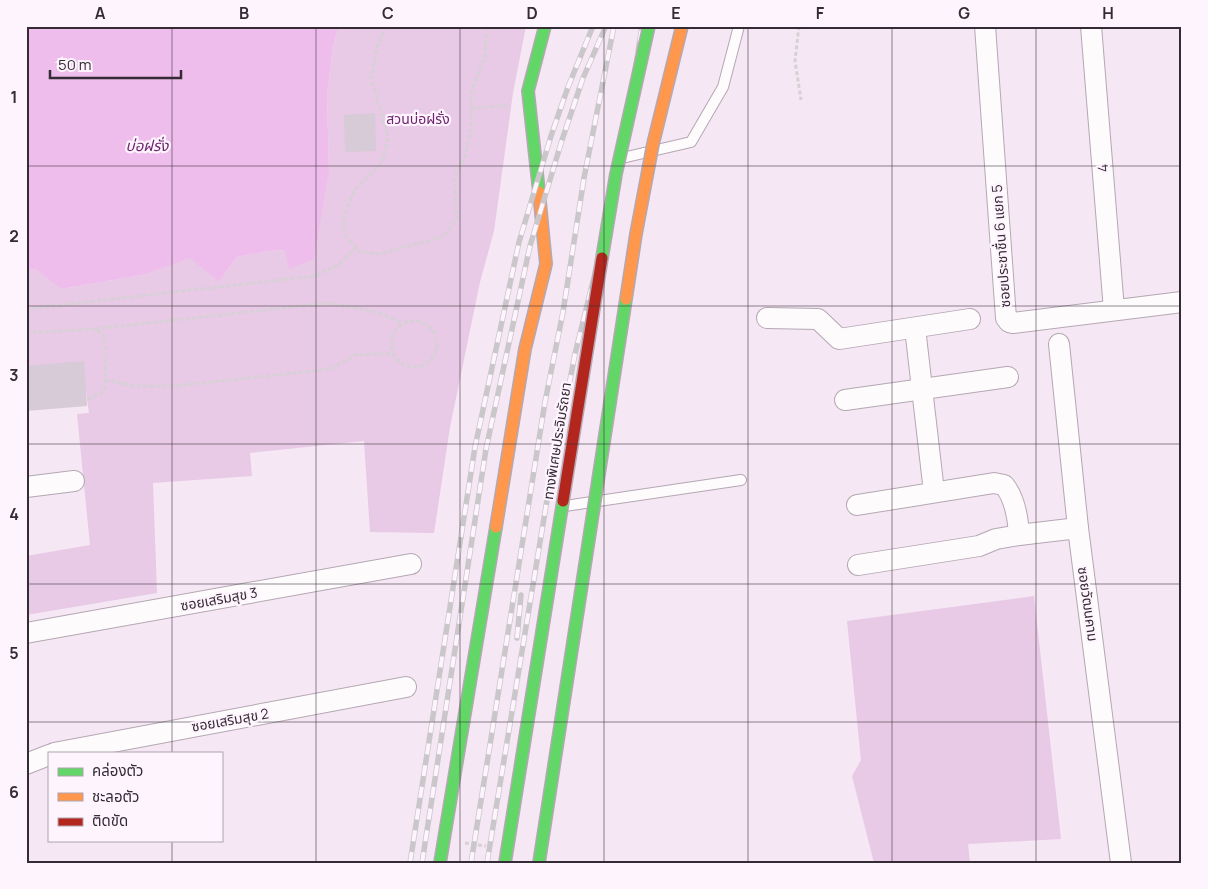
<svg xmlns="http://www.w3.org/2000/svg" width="1208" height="889" font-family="Manrope,'Noto Sans Thai',sans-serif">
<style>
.green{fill:#e8c9e6}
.water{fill:#eebdec}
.building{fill:#d6cbd6}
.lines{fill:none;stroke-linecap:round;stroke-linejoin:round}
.lane-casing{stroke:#b4a8b3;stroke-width:12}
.street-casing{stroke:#b4a8b3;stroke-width:22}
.fast-casing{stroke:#b4a8b3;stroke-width:14}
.slow-casing{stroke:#b4a8b3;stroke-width:14}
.path{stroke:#d6d1d5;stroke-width:3;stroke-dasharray:4 2.5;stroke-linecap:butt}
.lane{stroke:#fefbfd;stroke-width:10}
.street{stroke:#fefbfd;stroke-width:20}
.fast{stroke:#63d668;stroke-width:11}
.slow{stroke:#ff974d;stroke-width:11}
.rail-casing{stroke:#cac7ca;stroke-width:5.5}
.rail{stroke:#fef4fe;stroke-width:4;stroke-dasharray:11;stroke-linecap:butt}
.fast-bridge-casing{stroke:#b4a8b3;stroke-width:14;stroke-linecap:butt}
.slow-bridge-casing{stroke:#b4a8b3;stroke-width:14;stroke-linecap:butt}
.jam-bridge-casing{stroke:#b4a8b3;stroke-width:14;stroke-linecap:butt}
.fast-bridge{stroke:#63d668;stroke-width:11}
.slow-bridge{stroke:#ff974d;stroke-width:11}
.jam-bridge{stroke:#b3261e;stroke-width:11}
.grid{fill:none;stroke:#352b35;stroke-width:1;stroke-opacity:0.55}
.labels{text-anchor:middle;stroke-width:4.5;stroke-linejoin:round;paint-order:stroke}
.park-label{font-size:14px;fill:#6e256e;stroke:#fef4fe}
.street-label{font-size:14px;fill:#352b35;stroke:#fef4fe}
.water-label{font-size:15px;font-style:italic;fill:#6f256e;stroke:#fef4fe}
.neatline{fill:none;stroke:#352b35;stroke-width:2}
.grid-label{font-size:16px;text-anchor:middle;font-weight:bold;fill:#352b35}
</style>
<rect width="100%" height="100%" fill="#f5e7f4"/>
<g class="green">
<path d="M339,26H526L513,93L494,231L480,282L450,427L434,533L370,532L364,441L250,453L252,476L153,483L157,593L26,615V556L90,545L77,414L89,413L83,371L26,379V270L35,269L61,289L142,275L190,257L219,282L237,257L269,251L286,250L289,268L329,170L327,96L333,46Z"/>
<path d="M1034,596L1061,839L968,844L970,863H874L852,776L861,760L847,621Z"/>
</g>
<path class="water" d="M26,26H339L333,46L327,96L329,170L314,259L289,269L285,250L269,251L237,257L219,282L190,258L142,275L61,289L35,269L26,270Z"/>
<g class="building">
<path d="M375,113L376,151L345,152L344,115Z"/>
<path d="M84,361L87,406L26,411V366Z"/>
</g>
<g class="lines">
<g class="lane-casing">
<g id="lane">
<path d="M622,158L691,142L723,87L739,26"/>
<path d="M565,506L741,480"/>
</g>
</g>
<g class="street-casing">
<g id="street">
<path d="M985,26L1006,318L1009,322L1013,323L1182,302"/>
<path d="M1091,26L1114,310"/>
<path d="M767,318L818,319L839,339L970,319"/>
<path d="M915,328L934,492"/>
<path d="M1059,344L1078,528L1121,863"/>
<path d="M845,400L1008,377"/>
<path d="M26,487L74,481"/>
<path d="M857,505L994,483L1004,485C1015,498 1018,518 1019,535L1078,528"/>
<path d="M858,565L979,546L996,539L1019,535"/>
<path d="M26,633L411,564"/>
<path d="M54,753L406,687"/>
<path d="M26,764L49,755"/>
</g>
</g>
<g class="fast-casing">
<g id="fast">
<path d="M539,192L528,91L545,26"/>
<path d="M440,863L496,527"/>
</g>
</g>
<g class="slow-casing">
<path id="slow" d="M496,527L525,349L546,264L539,192"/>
</g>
<g class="path">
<path d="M386,26L377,47L371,78L388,137L382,162L354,191L344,217L345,235L360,252L378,254L443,237L457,219L454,178L465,157L471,130V93L485,56L486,33L485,26"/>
<path d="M799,26L795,61L801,100"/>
<path d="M471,109L507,105"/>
<path d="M26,309L315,276L338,265L356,248"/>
<circle cx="414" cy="344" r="23"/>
<path d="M95,329L327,303C354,307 379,311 403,323"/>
<path d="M26,333L95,329L103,335L106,351L105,388L100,394L87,400"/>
<path d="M105,380L136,386H175L331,369L355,355L392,353"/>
<path d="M465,843L486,846"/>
</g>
<use href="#lane" class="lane"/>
<use href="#street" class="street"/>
<use href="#fast" class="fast"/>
<use href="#slow" class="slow"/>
<g class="rail-casing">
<g id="rail">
<path d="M517,638L521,595"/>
<path d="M410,863L475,447L519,242L551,136L568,87L593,26"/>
<path d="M422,863L486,449L530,246L562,140L583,78L606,26"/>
<path d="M471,863L545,402L563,312L584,178L614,26"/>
<path d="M487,863L547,500L575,354L611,209L622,158L642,26"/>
</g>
</g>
<use href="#rail" class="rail"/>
<g class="fast-bridge-casing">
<g id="fast-bridge">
<path d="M602,258L616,174L649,26"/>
<path d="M505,863L563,501"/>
<path d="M539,863L626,299"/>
</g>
</g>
<g class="slow-bridge-casing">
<path id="slow-bridge" d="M626,299L636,234L653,144L682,26"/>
</g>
<g class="jam-bridge-casing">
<path id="jam-bridge" d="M563,501L602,258"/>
</g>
<use href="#fast-bridge" class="fast-bridge"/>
<use href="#slow-bridge" class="slow-bridge"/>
<use href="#jam-bridge" class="jam-bridge"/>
</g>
<path class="grid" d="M172,26V753M316,26V863M460,26V863M604,26V863M748,26V863M892,26V863M1036,26V863M26,166H1182M26,306H1182M26,444H1182M26,584H1182M26,722H1182M172,840V863"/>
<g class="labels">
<g class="park-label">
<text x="418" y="124">สวนบ่อฝรั่ง</text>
</g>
<g class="street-label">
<text transform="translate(1103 168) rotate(-95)" y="5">4</text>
<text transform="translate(1001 246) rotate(-94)" y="5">ซอยประชาชื่น 6 แยก 5</text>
<text transform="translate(557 441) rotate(-81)" y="5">ทางพิเศษประจิมรัถยา</text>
<text transform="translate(219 599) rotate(-10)" y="5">ซอยเสริมสุข 3</text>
<text transform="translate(1088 604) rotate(82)" y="5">ซอยวัฒนคาม</text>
<text transform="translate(230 720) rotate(-10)" y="5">ซอยเสริมสุข 2</text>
</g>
<g class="water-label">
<text x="147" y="151">บ่อฝรั่ง</text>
</g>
</g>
<rect width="1208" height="889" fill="none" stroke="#fef4fe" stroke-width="55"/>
<rect x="48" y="752" width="175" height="90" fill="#fef4fe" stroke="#aea4ae"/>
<rect x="58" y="768" width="25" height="8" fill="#63d668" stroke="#aea4ae"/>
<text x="92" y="776" font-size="15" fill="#352b35">คล่องตัว</text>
<rect x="58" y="793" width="25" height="8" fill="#ff974d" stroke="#aea4ae"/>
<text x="92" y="802" font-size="15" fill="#352b35">ชะลอตัว</text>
<rect x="58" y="818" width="25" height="8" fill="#b3261e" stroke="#aea4ae"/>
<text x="92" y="826" font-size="15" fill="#352b35">ติดขัด</text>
<path d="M50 70v8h131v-8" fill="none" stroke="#352b35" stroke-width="2.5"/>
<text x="58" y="70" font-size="15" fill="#352b35" stroke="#fef4fe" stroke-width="4" paint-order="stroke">50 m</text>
<rect x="28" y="28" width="1152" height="834" class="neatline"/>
<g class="grid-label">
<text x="100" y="19">A</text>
<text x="244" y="19">B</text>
<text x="388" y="19">C</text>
<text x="532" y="19">D</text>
<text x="676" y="19">E</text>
<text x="820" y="19">F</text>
<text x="964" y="19">G</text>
<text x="1108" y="19">H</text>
<text x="14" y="103">1</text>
<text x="14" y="242">2</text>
<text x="14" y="381">3</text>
<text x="14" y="520">4</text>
<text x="14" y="659">5</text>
<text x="14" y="798">6</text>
</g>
</svg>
